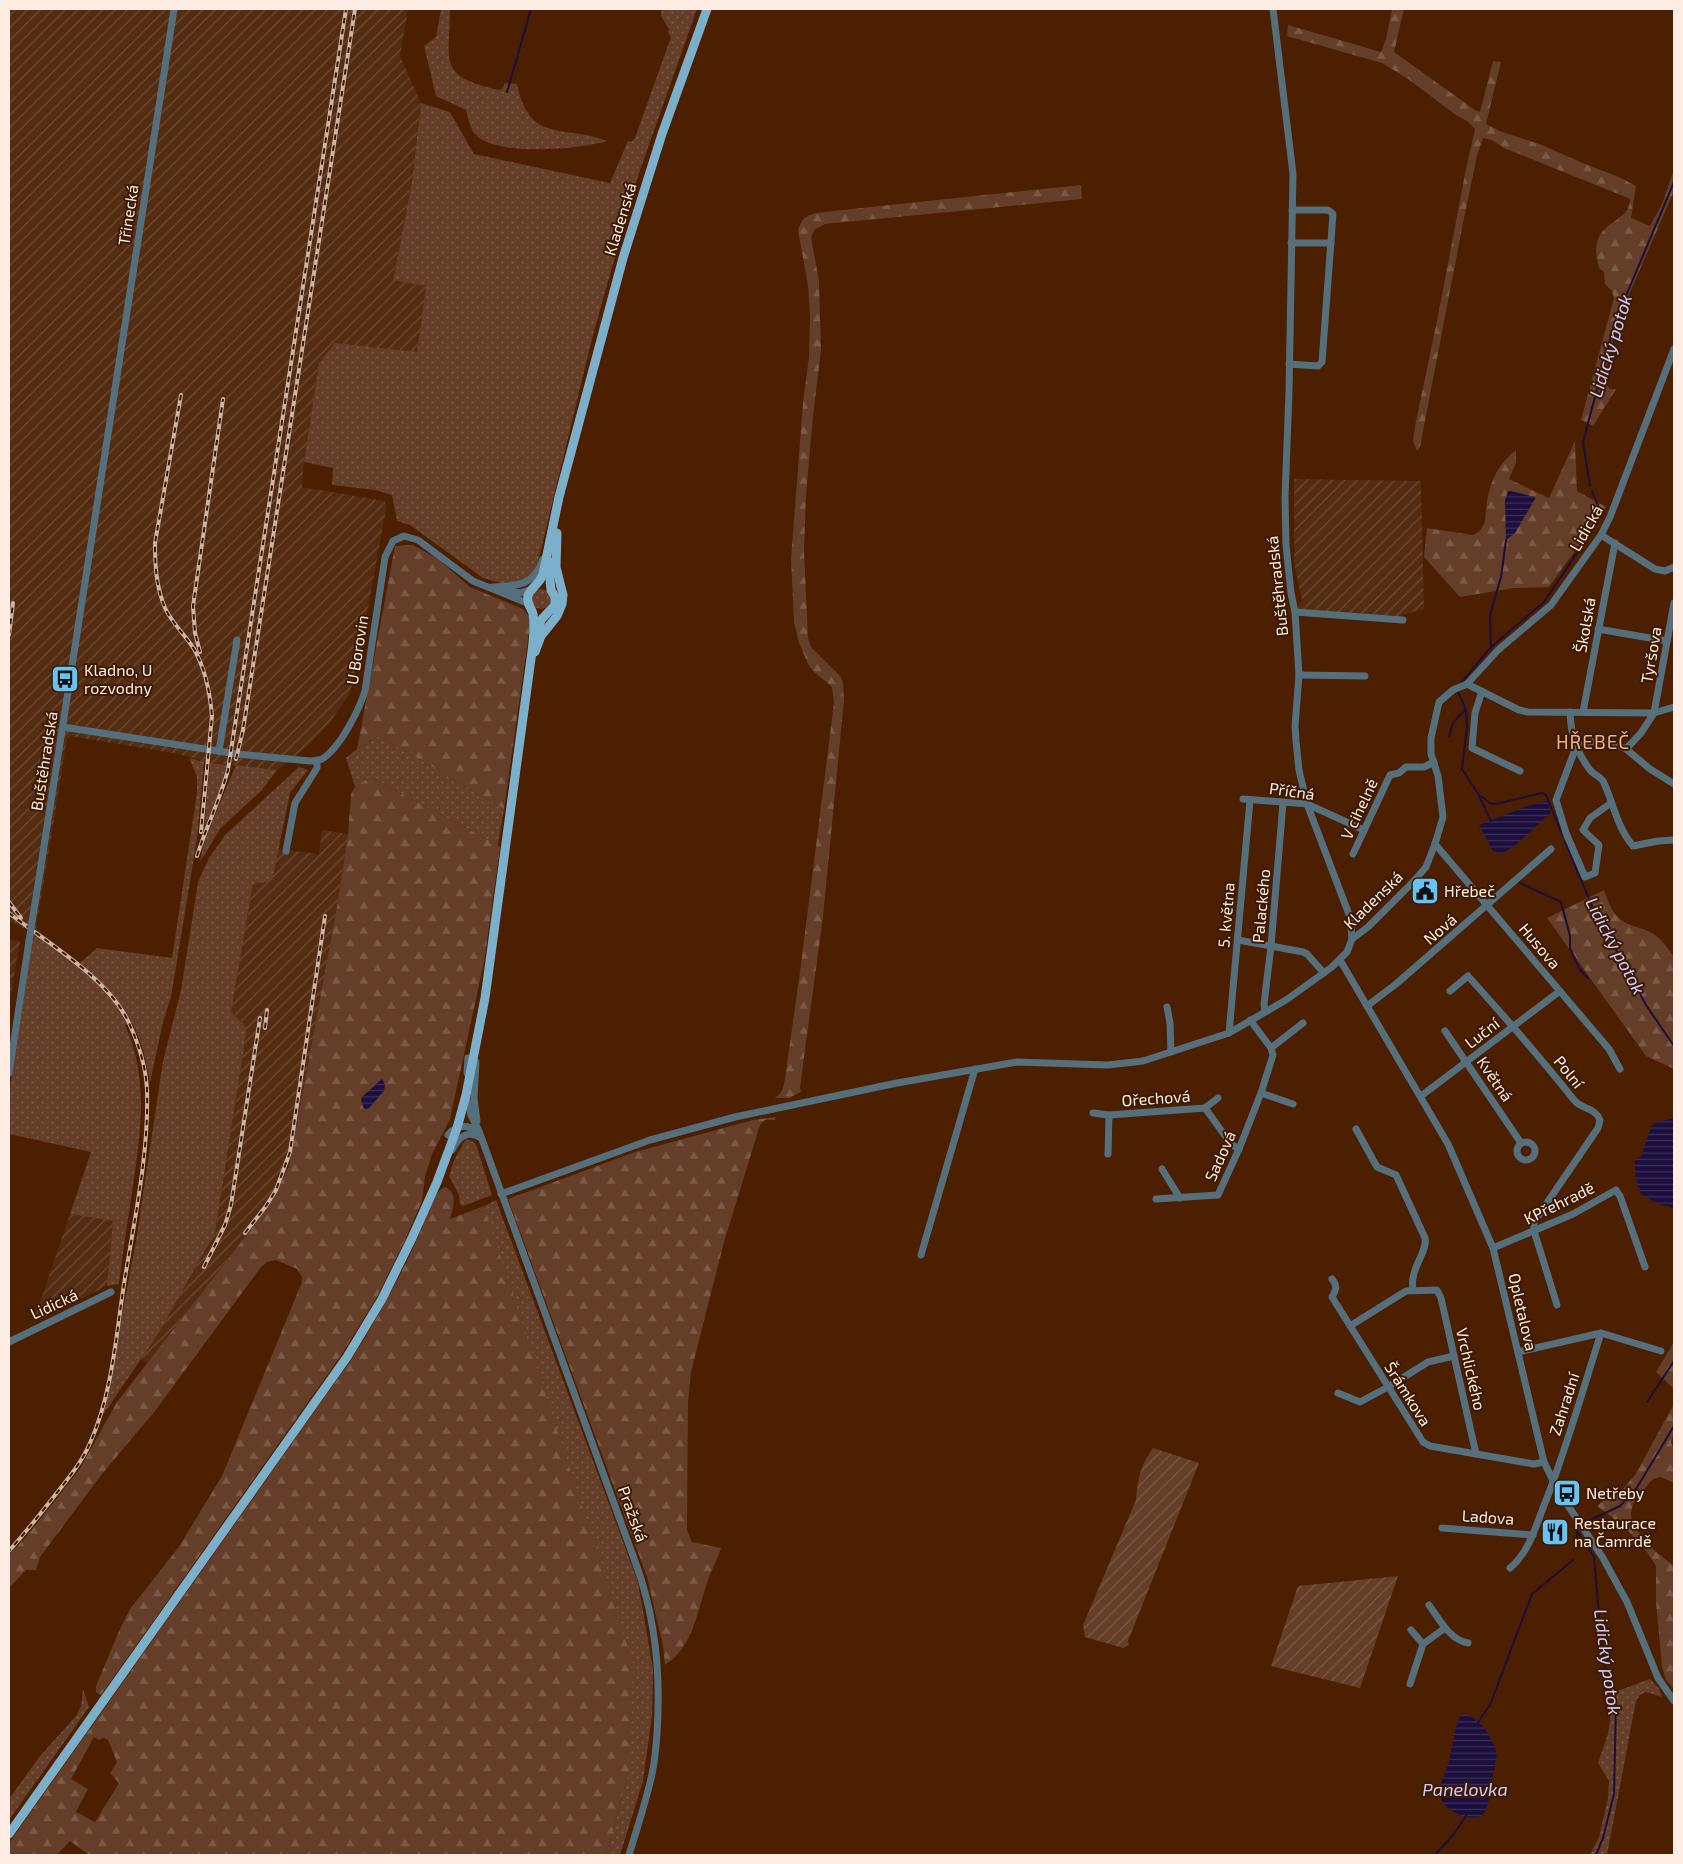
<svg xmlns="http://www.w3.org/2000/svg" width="1683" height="1864" font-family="'Exo 2',sans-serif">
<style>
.industrial{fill:url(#industrial-furrows)}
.grass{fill:url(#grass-dots)}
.forest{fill:url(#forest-firs);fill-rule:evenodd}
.garden{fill:url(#garden-furrows)}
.water{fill:url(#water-rules)}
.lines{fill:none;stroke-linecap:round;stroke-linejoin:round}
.stream{stroke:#1c0e3d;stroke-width:2}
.minor{stroke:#566f7c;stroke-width:7}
.major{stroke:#7bafca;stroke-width:9}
.rail-casing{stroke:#cdb4a4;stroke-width:4}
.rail{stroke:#3b1902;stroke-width:2;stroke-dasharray:5.5;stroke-linecap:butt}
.minor-bridge{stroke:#566f7c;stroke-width:7}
.labels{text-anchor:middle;stroke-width:4;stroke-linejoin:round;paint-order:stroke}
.street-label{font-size:16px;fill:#ffede3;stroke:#3b1902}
.poi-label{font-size:16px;fill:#ffede3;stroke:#3b1902;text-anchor:start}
.water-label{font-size:18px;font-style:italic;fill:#d2cbfd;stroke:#3b1902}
.quarter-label{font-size:19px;letter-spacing:1px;fill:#eab191;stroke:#3b1902}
</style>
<defs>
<pattern id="industrial-furrows" width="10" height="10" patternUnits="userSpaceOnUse" patternTransform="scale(1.25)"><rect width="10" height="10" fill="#542c11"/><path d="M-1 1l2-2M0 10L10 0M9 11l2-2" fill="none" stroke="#6e4b34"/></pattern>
<pattern id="grass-dots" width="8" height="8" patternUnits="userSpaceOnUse" patternTransform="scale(1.25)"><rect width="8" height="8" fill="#643e28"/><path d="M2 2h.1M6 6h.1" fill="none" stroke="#7b5a47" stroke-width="1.8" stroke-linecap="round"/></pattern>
<pattern id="forest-firs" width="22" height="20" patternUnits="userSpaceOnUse" patternTransform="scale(1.25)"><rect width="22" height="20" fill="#643e28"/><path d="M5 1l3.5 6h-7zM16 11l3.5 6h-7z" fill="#7b5a47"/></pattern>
<pattern id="garden-furrows" width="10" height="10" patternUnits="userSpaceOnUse" patternTransform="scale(1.25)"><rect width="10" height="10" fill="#643e28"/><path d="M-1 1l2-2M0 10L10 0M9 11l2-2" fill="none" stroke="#7b5a47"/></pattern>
<pattern id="water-rules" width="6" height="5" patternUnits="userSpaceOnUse" patternTransform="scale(1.25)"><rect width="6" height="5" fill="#1c0e3d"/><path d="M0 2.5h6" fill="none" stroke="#3e3159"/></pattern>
</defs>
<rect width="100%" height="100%" fill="#4b1f00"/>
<g class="industrial">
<path d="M9,9H408L400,56L421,103L412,182L393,279L426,286L417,352L319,363L304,462L302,487L385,501L386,509L361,647L350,693L329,724L308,746L277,770L204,762L179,754L70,736L67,739L36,929L23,928L9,920Z"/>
<path d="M1294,479L1421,481L1424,609L1398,616L1296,609L1302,600L1294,564Z"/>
<path d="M322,830L348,834L338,901L289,1167L269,1206L147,1363L141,1359L158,1334L215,1233L247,1028L231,1012L253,883L272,880L278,849L319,854Z"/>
<path d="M9,940L20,941L9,1006Z"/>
<path d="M70,1214L113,1221L107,1286L33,1323Z"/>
</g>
<g class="grass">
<path d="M441,9H450C450,62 436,76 499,90L502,89L505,83L517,84C519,97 526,114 536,122C549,132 571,132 586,135C593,136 601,139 608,141C580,149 497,157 476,135C470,130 468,117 466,110L436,96L424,46L436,37Z"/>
<path d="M661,9H697L639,173L594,331L536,570L527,578L514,584H504L483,578L410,525L397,521L392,495L375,490L332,485L333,468L304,462L319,363L335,343L417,352L426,286L393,280L412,182L421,103L450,112L474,154L610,183L628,141L631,142L635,138L671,37L668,32L669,29L661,16Z"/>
<circle cx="541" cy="599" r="10"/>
<path d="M379,736L504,809L498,845L370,777L355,787L346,758L357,749Z"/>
<path d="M189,758L204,762L197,839L171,997L163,1022L150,1083C147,1062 142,1042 132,1023L125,1025C149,1079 141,1129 133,1186C128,1219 123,1251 119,1284L107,1286L113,1221L70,1214L91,1152L9,1134V1095L33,936L36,929L80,963L97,948L172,958L197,793V777Z"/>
<path d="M210,763L228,765L221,788L204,828Z"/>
<path d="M236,765L277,770L262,790L220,829L200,862L204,841Z"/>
<path d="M299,767L308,770L290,793L272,881L253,884L231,1012L247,1028L215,1233L158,1334L103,1415L136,1241L163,1061L181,990L198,882L209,858L225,835Z"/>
<path d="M466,1139L472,1141L476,1144L492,1195L463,1206L460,1205L459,1195L449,1176L455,1158Z"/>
<path d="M496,1200L638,1582L653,1669L652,1716L643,1781L620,1855H606L629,1772L484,1206Z"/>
<path d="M1650,1679L1659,1689L1662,1697L1646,1692L1640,1695L1636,1701L1607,1855H1590L1599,1837L1608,1798L1609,1781L1598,1763L1608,1734L1613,1698L1612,1693Z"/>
<path d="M83,1689L89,1707L9,1820V1799L40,1756L76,1716L81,1706Z"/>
</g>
<g class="forest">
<path d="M1392,9H1404L1394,52L1475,110L1480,112L1493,61L1501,62L1486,124L1500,131L1542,145L1585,164L1619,177L1636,186L1631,218L1650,226L1662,204L1674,170V191L1618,320L1603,381L1610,389H1616L1593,426L1581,420L1614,298L1612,291L1605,284L1604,272L1599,268C1585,218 1629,227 1630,200L1628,198L1504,148L1492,140L1483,138L1477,156L1463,223L1420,447L1417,451L1413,441L1416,421L1437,321L1466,169L1475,129L1467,121L1456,115L1408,79L1382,63L1287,36L1288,25L1381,52L1386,39Z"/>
<path d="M1081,185L1082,199L825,224L814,230L811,238L819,281L821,350L813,416L806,495L804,551L808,638L811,647L840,676L843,682L844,700L823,917L800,1087L801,1092L789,1098H774C783,1094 783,1088 785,1078L800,972L834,703L832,687L812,670L808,664L799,643L794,622L791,559L803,403L809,357L810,315L808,285L798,231C803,211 816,214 833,211Z"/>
<path d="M1575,441L1577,491L1606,507L1549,587L1514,588L1460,597L1424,557L1427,528L1473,535C1480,532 1483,528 1485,521C1487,492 1492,469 1516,450V463L1509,479L1549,498Z"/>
<path d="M413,545L438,559L470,587L523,609L531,618L504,809L379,736L357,749L395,546Z"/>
<path d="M370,777L498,845L500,848L484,962L450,1119L432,1154L425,1177L422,1201L407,1236L377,1297L342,1354L101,1695L96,1692V1686L119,1631L130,1609L178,1548L222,1476L302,1282V1277L297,1269L276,1260L267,1262L261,1267L155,1411L102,1474L40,1557L36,1570H26L9,1588V1555L26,1537L79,1470L117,1402L269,1206L289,1167L338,901L348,834L351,794L355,787Z"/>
<path d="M1604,890C1607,898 1610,908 1616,915C1625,926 1638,926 1650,932C1659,936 1669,949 1674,957V1069L1646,1056L1547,918Z"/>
<path d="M776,1117L775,1120H765L760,1125L724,1242L691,1372L688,1402L687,1530L692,1542L721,1548C718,1558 713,1567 709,1577C698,1607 694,1647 665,1665L663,1646L647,1577L508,1199L635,1152L753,1120Z"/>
<path d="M445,1187C459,1193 453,1208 450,1219L484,1206L633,1663L629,1772L606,1855H89L70,1841L57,1855H9V1843L351,1360C379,1316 404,1271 424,1223C429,1212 434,1191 445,1187ZM94,1737L99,1740L104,1738L108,1740L117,1762L110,1773L119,1783L95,1822L76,1812L88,1789L71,1779Z"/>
<path d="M1674,1342V1389L1656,1372Z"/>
<path d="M1674,1404V1432L1671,1442L1674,1450V1483L1661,1477L1655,1478L1650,1482L1633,1504L1631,1513L1632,1523L1634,1527L1655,1551L1674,1566V1689L1666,1680L1662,1667L1656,1602V1566L1647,1552L1625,1527L1597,1506L1609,1496L1621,1491L1635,1475Z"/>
</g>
<g class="garden">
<path d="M1153,1448L1199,1463L1128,1641L1129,1645L1123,1648L1085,1637L1083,1625L1136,1500C1137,1480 1141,1464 1153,1448Z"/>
<path d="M1398,1576L1360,1688L1271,1666L1298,1586Z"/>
</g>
<g class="water">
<path d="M1508,491H1511L1535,497V499L1515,533L1506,540L1505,500Z"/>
<path d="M1547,801L1551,813C1534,827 1521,844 1501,854L1493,851L1479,825L1527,806Z"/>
<path d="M382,1079L385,1085L384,1091L368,1109H364L361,1101L362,1097Z"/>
<path d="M1674,1118V1213L1671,1207L1656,1203L1641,1194L1636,1179L1635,1169V1161L1641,1156L1651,1127L1655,1123Z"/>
<path d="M1461,1714C1479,1715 1492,1737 1497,1753L1488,1805C1486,1808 1486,1812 1482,1815C1471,1823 1443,1811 1441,1797C1440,1793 1440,1789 1441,1785C1442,1779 1445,1773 1447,1767C1453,1750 1453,1730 1461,1714Z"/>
</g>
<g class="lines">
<g class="stream">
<path d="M507,92L531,9"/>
<path d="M1590,486L1583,442L1615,322L1674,182"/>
<path d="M1491,647L1490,615L1501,577L1506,540"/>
<path d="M1462,682L1491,647L1544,602L1593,529L1598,506L1592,491"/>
<path d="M1458,692L1466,710L1467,727L1462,769L1479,795L1490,803L1496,804L1542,793L1546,795L1563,836"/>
<path d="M1449,737L1453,723L1465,710"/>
<path d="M1479,796L1491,821"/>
<path d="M1565,841L1591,904L1646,1005L1674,1046"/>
<path d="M1520,883L1561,902L1570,936V948L1580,970L1588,978"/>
<path d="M1647,1402L1674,1361"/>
<path d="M1584,1523L1620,1506L1636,1489L1674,1426"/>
<path d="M1577,1531L1594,1557L1603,1661L1616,1704L1614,1794L1603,1838L1596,1855"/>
<path d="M1576,1549L1577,1531"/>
<path d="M1478,1722L1490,1705L1532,1594L1573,1560"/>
<path d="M1435,1855L1454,1834L1466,1816"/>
</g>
<g class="minor">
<path d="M1291,243H1331"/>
<path d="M1289,364L1318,366L1322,362L1333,214L1328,210H1292"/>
<path d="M1601,535L1655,569L1665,571L1674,567"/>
<path d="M492,587C516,586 535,586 543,559"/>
<path d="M506,590L520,593L532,589"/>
<path d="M1295,612L1403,620"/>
<path d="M1598,629L1667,641"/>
<path d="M1299,675L1365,676"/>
<path d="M1467,684L1519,710L1528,712L1654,713L1674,707"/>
<path d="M1482,691L1475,713L1472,748L1520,771"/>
<path d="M1570,712C1571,736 1576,751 1590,770C1594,775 1602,777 1604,783C1614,805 1617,827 1633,846L1658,841L1674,840"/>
<path d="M1583,712L1615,543"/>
<path d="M63,727L237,754L310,761C314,761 319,761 322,759C340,748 359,710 365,691L385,557L393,541L404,536L418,540L473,581L527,603"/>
<path d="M1576,747L1556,800L1566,833L1585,877L1595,873L1599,845L1583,830L1590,818L1611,803"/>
<path d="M1576,747C1589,738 1612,741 1626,749L1641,733L1654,713L1674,603"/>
<path d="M1626,749L1650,769L1674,784"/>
<path d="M219,751L237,640"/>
<path d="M1243,799L1307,804L1364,830"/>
<path d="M1435,844L1609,1049L1620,1069"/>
<path d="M286,851L295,803L317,768V760"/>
<path d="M1353,854L1390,775L1399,773L1406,767H1424L1434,762"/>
<path d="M40,872L174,9"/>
<path d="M1352,939L1368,927L1414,881L1426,867L1435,844L1443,817L1438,776L1431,754V738L1439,702L1453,690L1467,684L1498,650L1551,605L1601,535L1610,517L1674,349"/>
<path d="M1238,940L1303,952L1307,954L1324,973"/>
<path d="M1340,960L1448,1144L1493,1248L1544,1462L1557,1489L1603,1558L1616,1582L1627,1602L1658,1678L1674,1701"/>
<path d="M1450,991L1468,976C1504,1016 1540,1057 1574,1100C1582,1110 1595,1107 1600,1120L1598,1128L1534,1222V1231L1557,1305"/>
<path d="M1367,1006L1396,984L1551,849"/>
<path d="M1167,1007L1170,1023L1171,1052"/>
<path d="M1265,1012L1264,1004L1271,946L1283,803"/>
<path d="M1445,1031L1521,1143"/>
<path d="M1229,1033L1250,800"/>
<path d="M1271,1048L1303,1023"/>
<path d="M476,1062L474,1098L477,1121"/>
<path d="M9,1073L29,941"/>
<path d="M467,1073L468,1058"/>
<path d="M1261,1093L1293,1104"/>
<path d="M466,1096L471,1115L479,1131L636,1564C656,1619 661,1675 657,1733C656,1746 655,1761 652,1774C646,1802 637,1828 629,1855"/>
<path d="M1421,1096L1560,991"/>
<path d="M1205,1108L1218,1098"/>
<path d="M1093,1113L1109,1115L1205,1108L1231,1144L1239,1149"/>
<path d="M1356,1129L1377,1167L1396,1175L1425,1238C1428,1252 1409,1269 1413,1290"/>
<path d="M448,1135C456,1124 468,1125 478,1131"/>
<circle cx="1526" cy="1151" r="9"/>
<path d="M452,1150C459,1137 467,1129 481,1138"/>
<path d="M1108,1154L1109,1115"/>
<path d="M1162,1169L1180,1198"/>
<path d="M501,1194L650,1140L735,1117L897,1083L1017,1062L1108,1065L1143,1061L1229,1033L1286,1000L1332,967L1347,952L1352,939L1350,917L1307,804L1299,770L1296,741L1295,726L1299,675L1295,612L1291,593L1286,545L1285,497L1289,392L1293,174L1273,9"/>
<path d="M1156,1199L1218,1195L1239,1149L1261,1093L1273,1055L1271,1048L1250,1020"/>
<path d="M1493,1248L1573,1214L1616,1190L1620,1196L1645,1267"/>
<path d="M921,1255L975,1069"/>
<path d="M1332,1279C1338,1286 1336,1290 1332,1297L1423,1442L1430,1446L1534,1464L1544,1462"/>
<path d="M1350,1326L1406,1291L1437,1290L1441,1298L1476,1454"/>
<path d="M9,1342L111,1292"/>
<path d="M1518,1352L1601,1333L1661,1351"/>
<path d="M1338,1393L1360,1402L1388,1387L1428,1362L1454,1356"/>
<path d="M1442,1528L1533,1535"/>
<path d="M1510,1568C1528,1553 1535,1529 1543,1508C1566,1451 1582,1392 1601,1333"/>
<path d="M1429,1605C1439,1619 1450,1640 1468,1643"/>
<path d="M1411,1630L1423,1644"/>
<path d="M1410,1684L1423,1644L1445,1628"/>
</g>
<g class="major">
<path d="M537,634L541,620L555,605V597L551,590L550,580L551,562"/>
<path d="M535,652L541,636L557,616L562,604L563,595L556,567L557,533"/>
<path d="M9,1834L347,1357L382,1299L412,1238L437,1182L457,1128L466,1095L485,998L530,666C532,650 536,631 533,614C532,608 526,604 528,596C530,588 540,584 543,574L559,497L623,258L662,134L707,9"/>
</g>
<g class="rail-casing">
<g id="rail">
<path d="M181,395L155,543C155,566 156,586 165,608C172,623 185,635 194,649C206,670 210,693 212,716L201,832"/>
<path d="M9,635L13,603"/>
<path d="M200,652L195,633L193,606L223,399"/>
<path d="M236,759L243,730L355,9"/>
<path d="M197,856C206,827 220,800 228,770L346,9"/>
<path d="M9,902L21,918"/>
<path d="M9,913C47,943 107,977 128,1021C138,1042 146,1066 147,1090C149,1155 134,1221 124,1284C116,1336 112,1395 90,1443C81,1464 66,1481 52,1499C38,1517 24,1534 9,1551"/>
<path d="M265,1028L267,1010"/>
<path d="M245,1233L266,1206L276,1190L290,1152L325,916"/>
<path d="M204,1267L225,1225L231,1205L260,1018"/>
</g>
</g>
<use href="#rail" class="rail"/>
<path class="minor-bridge" d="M29,941L40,872"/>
</g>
<defs>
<g id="bus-square" transform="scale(1.4375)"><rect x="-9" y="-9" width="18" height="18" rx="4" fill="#67c4f0" stroke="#3b1902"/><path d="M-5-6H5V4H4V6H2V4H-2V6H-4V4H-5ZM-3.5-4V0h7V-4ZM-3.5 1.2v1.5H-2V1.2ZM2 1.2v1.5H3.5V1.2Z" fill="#111"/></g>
<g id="civic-square" transform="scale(1.4375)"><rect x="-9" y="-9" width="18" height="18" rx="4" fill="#67c4f0" stroke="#3b1902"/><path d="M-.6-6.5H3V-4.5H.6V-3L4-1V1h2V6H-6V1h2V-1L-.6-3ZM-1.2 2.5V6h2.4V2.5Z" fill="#111"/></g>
<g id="restaurant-square" transform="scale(1.4375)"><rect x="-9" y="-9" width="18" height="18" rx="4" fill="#67c4f0" stroke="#3b1902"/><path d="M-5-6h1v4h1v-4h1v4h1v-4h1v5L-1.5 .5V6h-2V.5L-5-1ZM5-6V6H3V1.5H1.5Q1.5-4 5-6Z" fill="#111"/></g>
</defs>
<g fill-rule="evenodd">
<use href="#bus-square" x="65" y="679"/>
<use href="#civic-square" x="1425" y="891"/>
<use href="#bus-square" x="1567" y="1493"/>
<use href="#restaurant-square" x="1555" y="1532"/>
</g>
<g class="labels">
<g class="street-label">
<text transform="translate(128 215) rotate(-81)" y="6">Třinecká</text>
<text transform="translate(620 219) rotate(-73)" y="6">Kladenská</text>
<text transform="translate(1586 528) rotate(-60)" y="6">Lidická</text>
<text transform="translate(1277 586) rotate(-96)" y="6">Buštěhradská</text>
<text transform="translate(1585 625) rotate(-80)" y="6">Školská</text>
<text transform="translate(357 650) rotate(-81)" y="6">U Borovin</text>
<text transform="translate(1651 655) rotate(-80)" y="6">Tyršova</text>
<text transform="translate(44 761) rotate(-81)" y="6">Buštěhradská</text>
<text transform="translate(1292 791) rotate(8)" y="6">Příčná</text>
<text transform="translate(1359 809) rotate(-65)" y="6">V cihelně</text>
<text transform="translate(1373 900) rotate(-44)" y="6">Kladenská</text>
<text transform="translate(1261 906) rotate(-85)" y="6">Palackého</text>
<text transform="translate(1226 915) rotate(-85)" y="6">5. května</text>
<text transform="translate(1440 929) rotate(-41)" y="6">Nová</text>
<text transform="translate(1540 946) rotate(50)" y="6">Husova</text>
<text transform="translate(1482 1033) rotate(-38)" y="6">Luční</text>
<text transform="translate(1569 1072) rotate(51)" y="6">Polní</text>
<text transform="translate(1495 1079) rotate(56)" y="6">Květná</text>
<text transform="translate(1156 1098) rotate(-4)" y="6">Ořechová</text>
<text transform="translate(1220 1156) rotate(-66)" y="6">Sadová</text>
<text transform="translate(1559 1203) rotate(-26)" y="6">KPřehradě</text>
<text transform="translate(54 1304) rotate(-25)" y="6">Lidická</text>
<text transform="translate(1523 1312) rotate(77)" y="6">Opletalova</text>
<text transform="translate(1471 1369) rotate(77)" y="6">Vrchlického</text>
<text transform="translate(1408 1394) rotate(58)" y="6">Šrámkova</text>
<text transform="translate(1564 1404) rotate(-72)" y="6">Zahradní</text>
<text transform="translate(633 1514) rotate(70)" y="6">Pražská</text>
<text transform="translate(1488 1517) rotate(4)" y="6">Ladova</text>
</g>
<g class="poi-label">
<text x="84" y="676">Kladno, U<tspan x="84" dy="18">rozvodny</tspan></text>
<text x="1444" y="897">Hřebeč</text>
<text x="1586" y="1499">Netřeby</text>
<text x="1574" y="1529">Restaurace<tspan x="1574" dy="18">na Čamrdě</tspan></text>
</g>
<g class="water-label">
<text transform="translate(1611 346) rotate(-73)" y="6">Lidický potok</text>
<text transform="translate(1615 946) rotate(62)" y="6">Lidický potok</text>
<text transform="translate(1607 1662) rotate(82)" y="6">Lidický potok</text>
<text x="1465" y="1796">Panelovka</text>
</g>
<g class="quarter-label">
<text x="1593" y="749">HŘEBEČ</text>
</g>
</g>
<rect width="1683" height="1864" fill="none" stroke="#ffede3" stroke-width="20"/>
</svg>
